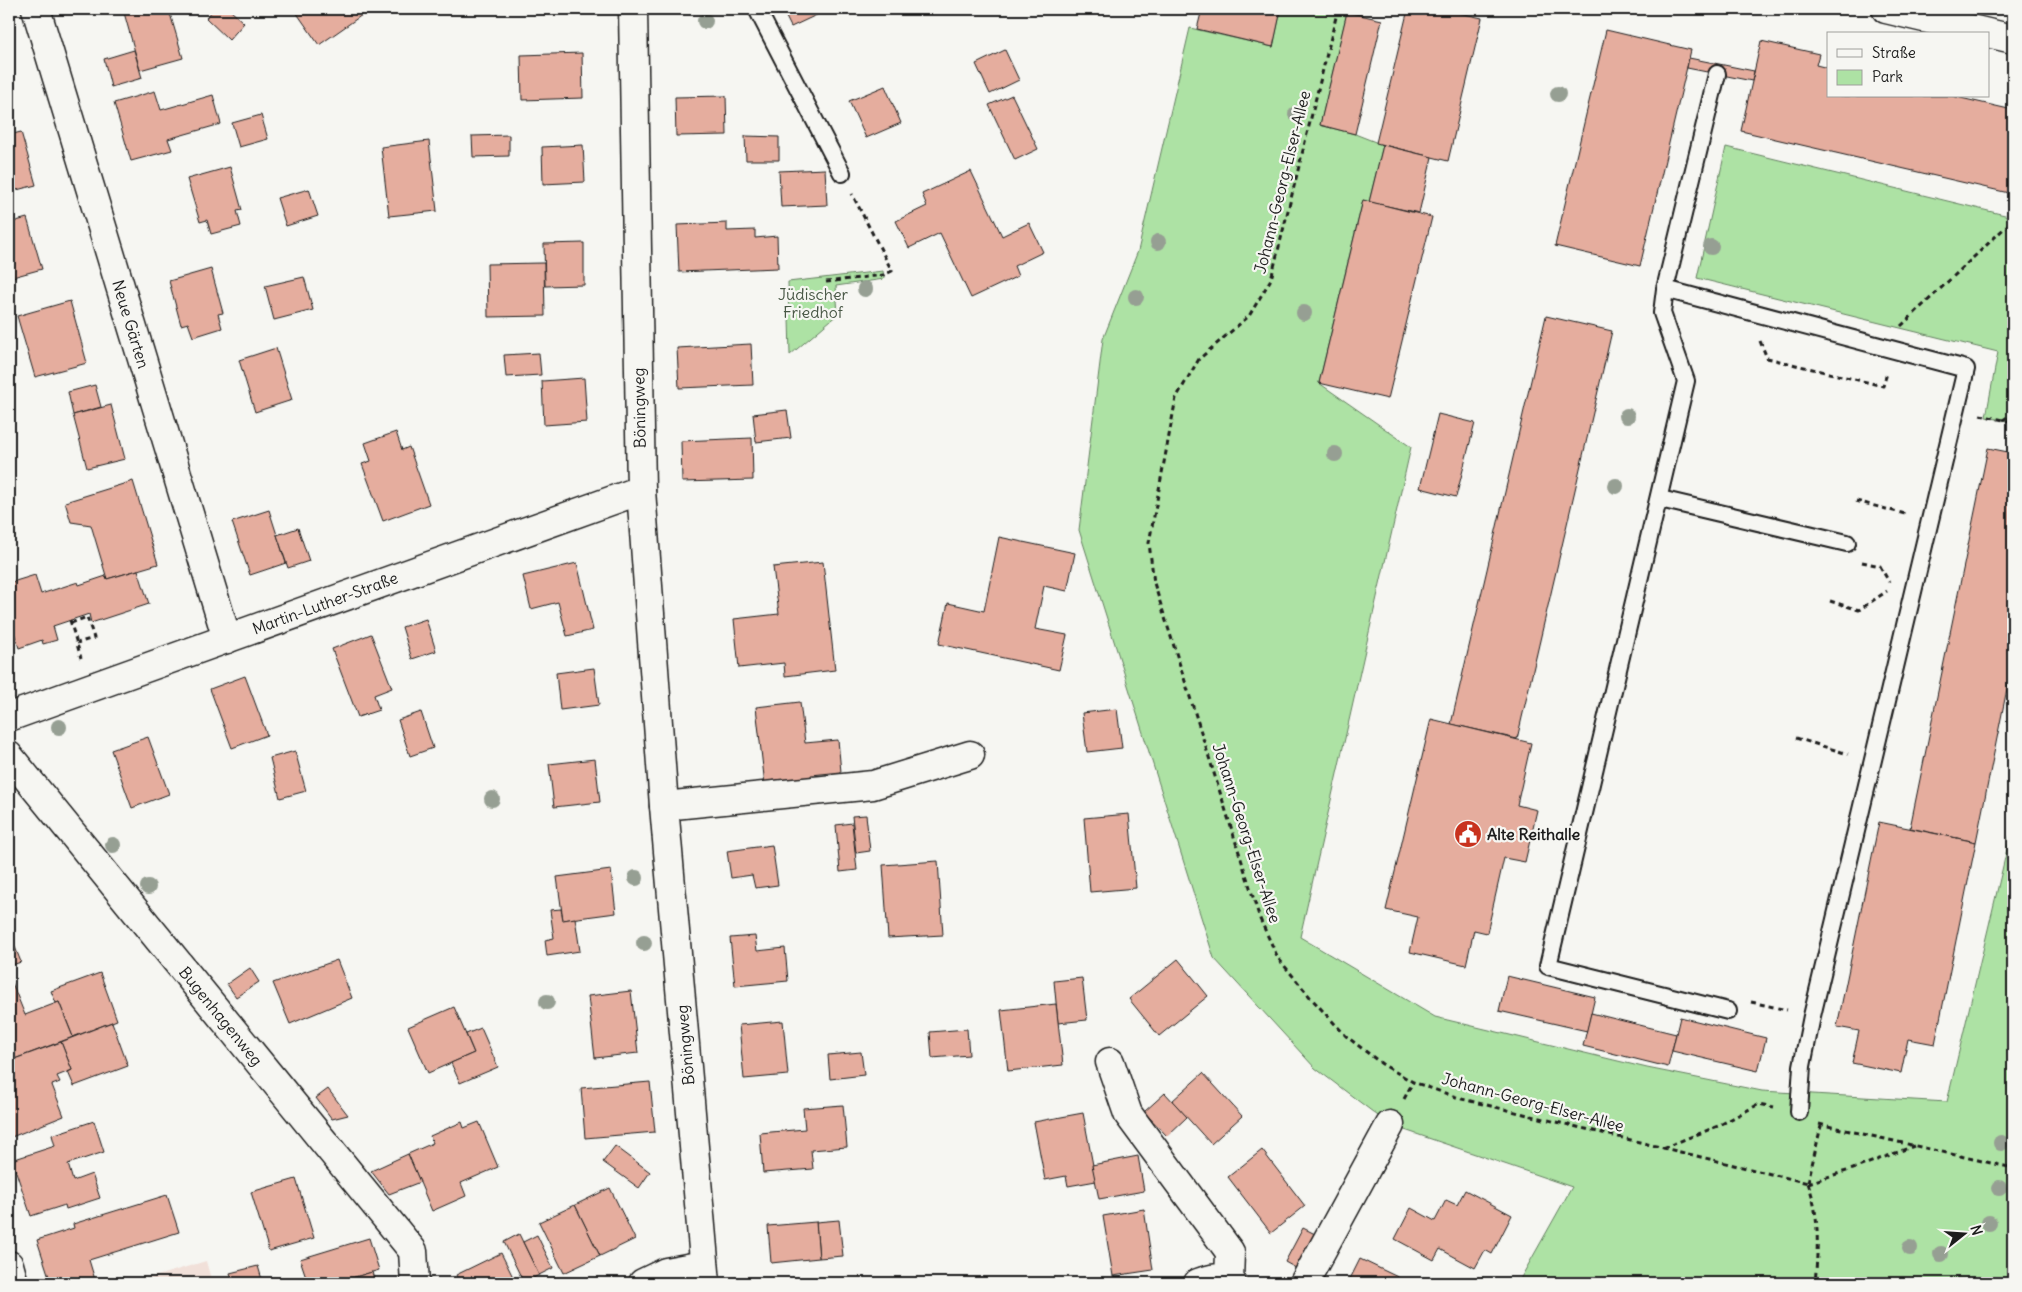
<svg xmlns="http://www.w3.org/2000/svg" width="2022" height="1292" font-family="Delius,sans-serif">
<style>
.built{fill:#f1e0d9}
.green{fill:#ade2a4;stroke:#647f60}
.building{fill:#e5ad9e;stroke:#1c1c1c}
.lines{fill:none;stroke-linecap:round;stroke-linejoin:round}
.service-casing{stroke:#1c1c1c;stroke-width:20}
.minor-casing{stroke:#1c1c1c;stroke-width:31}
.secondary-casing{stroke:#1c1c1c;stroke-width:31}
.primary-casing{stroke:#1c1c1c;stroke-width:31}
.path{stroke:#1c1c1c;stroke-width:3;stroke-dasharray:5 4;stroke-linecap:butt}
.service{stroke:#f6f6f2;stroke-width:16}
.minor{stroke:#f6f6f2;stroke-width:28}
.secondary{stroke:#f6f6f2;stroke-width:28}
.primary{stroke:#f6f6f2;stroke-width:28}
.tree{fill:#969f93}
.labels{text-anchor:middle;stroke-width:4.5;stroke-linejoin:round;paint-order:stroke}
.street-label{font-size:16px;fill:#1c1c1c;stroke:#f6f6f2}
.park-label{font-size:16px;fill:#485745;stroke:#f6f6f2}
.poi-label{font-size:16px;font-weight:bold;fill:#1c1c1c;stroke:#f6f6f2;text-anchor:start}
</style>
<rect width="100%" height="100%" fill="#f6f6f2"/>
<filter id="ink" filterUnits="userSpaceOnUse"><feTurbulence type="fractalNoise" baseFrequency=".02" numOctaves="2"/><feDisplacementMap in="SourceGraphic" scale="10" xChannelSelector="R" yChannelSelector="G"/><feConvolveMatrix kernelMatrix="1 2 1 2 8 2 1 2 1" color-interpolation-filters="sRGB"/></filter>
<g filter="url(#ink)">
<path class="built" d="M206,1261L212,1283H134Z"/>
<g class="green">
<path d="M1281,9H1348L1320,125L1355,134L1383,145L1369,202L1363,200L1319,383L1411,447L1300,937L1435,1017L1647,1068L1762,1091L1947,1102L2013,824V1283H1518L1572,1187L1390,1125L1315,1068L1214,958L1079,530L1103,339L1138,251L1190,28L1273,47Z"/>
<path d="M1726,147L2013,217V422L1986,417L1998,352L1697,278Z"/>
<path d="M883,271L884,279L836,286L838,314L790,355L788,282Z"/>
</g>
<g class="building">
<path d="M123,9H159L160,13L169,10L183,58L140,70Z"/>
<path d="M214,9H229L244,23L229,40L206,18Z"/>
<path d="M294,9H358L362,15L319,45Z"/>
<path d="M552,9H578L579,11L552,12Z"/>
<path d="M782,9H824L825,11L791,27Z"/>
<path d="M1202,9L1281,10L1273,47L1197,29Z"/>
<path d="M1408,9H1442L1482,18L1448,161L1376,143Z"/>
<path d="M1347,12L1382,20L1355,134L1320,125Z"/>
<path d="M1606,30L1691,50L1640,266L1555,246Z"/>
<path d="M1761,41L1819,54L1816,65L1828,68V96H1952L2013,110V194L1741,131Z"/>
<path d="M134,50L142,78L111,87L104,59Z"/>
<path d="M1005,50L1019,80L990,94L976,64Z"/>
<path d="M582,53L583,98L522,100L521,55Z"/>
<path d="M1689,58L1754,71L1752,81L1687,68Z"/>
<path d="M885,86L901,123L866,138L849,101Z"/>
<path d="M155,91L161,110L213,95L221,124L168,139L172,150L131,161L114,103Z"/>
<path d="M1012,95L1038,149L1015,160L989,105Z"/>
<path d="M726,96L727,135L676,136L675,97Z"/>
<path d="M261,115L268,139L239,147L232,123Z"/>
<path d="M21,132L36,185L9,192V135Z"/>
<path d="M509,135V156L473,157L472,136Z"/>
<path d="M745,136L779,137V160H746Z"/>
<path d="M429,141L437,211L389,216L381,147Z"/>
<path d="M583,145L585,182L543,184L542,147Z"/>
<path d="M1383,145L1432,157L1419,213L1369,202Z"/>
<path d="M230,167L242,210L237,211L241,226L211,234L207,220L200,222L187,179Z"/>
<path d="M825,169L827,205L781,207L779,171Z"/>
<path d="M971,171L1002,236L1029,223L1043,252L1014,266L1018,276L971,298L940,233L909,248L896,221L927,206L922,194Z"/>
<path d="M309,189L318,216L286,226L277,198Z"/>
<path d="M1363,200L1432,217L1388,399L1319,383Z"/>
<path d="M27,218L42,269L9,278V223Z"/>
<path d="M727,223V231L755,230V238L777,236L778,268L679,272L677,225Z"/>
<path d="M584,243V285L545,286L544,244Z"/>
<path d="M544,263L545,316L488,317L487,264Z"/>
<path d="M211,269L223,313L218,314L222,328L193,337L188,323L181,325L169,281Z"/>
<path d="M304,277L313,310L274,320L265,286Z"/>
<path d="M70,301L87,363L35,377L17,316Z"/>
<path d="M1546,316L1612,331L1517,739L1451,724Z"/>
<path d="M751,344L753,385L679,388L677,348Z"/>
<path d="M276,348L292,400L255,412L239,360Z"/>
<path d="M539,353L541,375L506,377L504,355Z"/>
<path d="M584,378L587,422L544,425L542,381Z"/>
<path d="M95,385L101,407L73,415L68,392Z"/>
<path d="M111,405L125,459L87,468L73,415Z"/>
<path d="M787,410L791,438L756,442L753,414Z"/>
<path d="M1438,414L1475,423L1456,497L1420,488Z"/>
<path d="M396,432L402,450L409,447L429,504L383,521L362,464L371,461L365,443Z"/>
<path d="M752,438L753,480L682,482L681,441Z"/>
<path d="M1988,448L2013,453V659L1976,842L1910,828Z"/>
<path d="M133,481L158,564L107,579L91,525L71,522L65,502Z"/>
<path d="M269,510L286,563L250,575L232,522Z"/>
<path d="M298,528L309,561L288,568L277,535Z"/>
<path d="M999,537L1075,553L1067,591L1044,586L1035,629L1067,635L1059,670L939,644L948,603L984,611Z"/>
<path d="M823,562L835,670L785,676L784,663L739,668L734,619L779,614L773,567Z"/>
<path d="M577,563L593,630L567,636L558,602L531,609L523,576Z"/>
<path d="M138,570L149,604L91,623L89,614L53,626L57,640L43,644L42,640L19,648L12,626H9V583L35,575L41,594L78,582L79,585L106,576L107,579Z"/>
<path d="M426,619L436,651L412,659L402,627Z"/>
<path d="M371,634L392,688L374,695L379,710L358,717L332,649Z"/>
<path d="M594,668L599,705L560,710L556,673Z"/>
<path d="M245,676L267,735L232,748L210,689Z"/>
<path d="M800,702L805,743L838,740L841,772L811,775L812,780L765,785L756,707Z"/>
<path d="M1117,709L1122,748L1087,752L1082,713Z"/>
<path d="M421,712L433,748L410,756L398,720Z"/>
<path d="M1431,719L1531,743L1517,805L1537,810L1525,862L1504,858L1487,933L1474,930L1466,965L1410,952L1418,917L1386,910Z"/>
<path d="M148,737L169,794L132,808L111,750Z"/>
<path d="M295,751L306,791L280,798L270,758Z"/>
<path d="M595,759L600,802L554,807L549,764Z"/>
<path d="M1129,814L1136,888L1090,892L1084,818Z"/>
<path d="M866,815L870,851L856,853L852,816Z"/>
<path d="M1879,822L1976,842L1935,1044L1908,1039L1901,1073L1852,1063L1859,1031L1837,1027Z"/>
<path d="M852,823L857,870L840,872L836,825Z"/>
<path d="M772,845L778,885L755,888L752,875L731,878L727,851Z"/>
<path d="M938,861L943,935L888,938L883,865Z"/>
<path d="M611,870L616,913L563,920L557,877Z"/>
<path d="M561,909L563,920L575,918L580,951L547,956L545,940L554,938L550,910Z"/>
<path d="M9,932L21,962L9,966Z"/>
<path d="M755,936L757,951L785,948L788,981L735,986L730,938Z"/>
<path d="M1178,959L1208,996L1159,1036L1129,999Z"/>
<path d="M337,960L352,998L290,1024L273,983Z"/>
<path d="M250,968L259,982L236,997L227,984Z"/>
<path d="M100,973L117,1020L73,1037L59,1002L56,1003L51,991Z"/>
<path d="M1507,976L1595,997L1587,1031L1499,1011Z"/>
<path d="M1082,978L1087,1020L1058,1023L1054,981Z"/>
<path d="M12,983L25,1015L59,1002L73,1037L9,1061V984Z"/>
<path d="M631,991L638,1053L595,1058L588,996Z"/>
<path d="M1056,1004L1063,1065L1008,1071L1001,1010Z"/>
<path d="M454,1007L474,1053L428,1073L408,1027Z"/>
<path d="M1591,1013L1676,1034L1668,1067L1583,1046Z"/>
<path d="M1680,1017L1766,1038L1758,1071L1672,1051Z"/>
<path d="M783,1021L788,1075L744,1079L739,1025Z"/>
<path d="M112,1022L128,1066L74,1086L68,1072L72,1070L61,1042Z"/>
<path d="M481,1028L498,1067L460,1083L451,1063L474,1053L466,1034Z"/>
<path d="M967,1029L969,1055L932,1058L930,1032Z"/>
<path d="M61,1042L72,1070L57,1076L60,1082L52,1085L64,1116L9,1138V1061Z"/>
<path d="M861,1052L864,1075L830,1079L828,1055Z"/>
<path d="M1203,1073L1242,1116L1211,1144L1172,1101Z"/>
<path d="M650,1082L655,1132L585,1138L581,1088Z"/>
<path d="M328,1089L348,1115L332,1119L316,1098Z"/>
<path d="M1165,1093L1187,1117L1167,1136L1144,1112Z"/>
<path d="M843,1105L847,1147L811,1150L813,1169L763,1173L760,1133L805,1129L803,1108Z"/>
<path d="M1083,1113L1096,1181L1068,1186L1066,1176L1045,1180L1034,1122Z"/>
<path d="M94,1121L104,1152L68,1164L73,1181L92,1174L100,1198L66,1209L65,1205L31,1216L12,1160L55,1146L52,1135Z"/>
<path d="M462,1122L464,1128L479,1122L498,1167L461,1183L466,1196L432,1211L408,1154L433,1143L430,1136Z"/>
<path d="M615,1146L650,1172L639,1188L603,1162Z"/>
<path d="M1262,1150L1305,1206L1271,1233L1228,1177Z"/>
<path d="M408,1154L420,1182L389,1194L371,1171Z"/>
<path d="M1138,1156L1144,1191L1099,1199L1092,1165Z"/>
<path d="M296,1179L314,1238L269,1251L251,1192Z"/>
<path d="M610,1188L635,1239L600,1256L575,1205Z"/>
<path d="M1465,1190L1512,1215L1492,1254L1485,1250L1475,1268L1440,1249L1434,1260L1395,1239L1411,1208L1435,1221L1446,1200L1457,1205Z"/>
<path d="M167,1195L179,1232L89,1260L96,1283H51L37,1240L74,1228L73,1224Z"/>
<path d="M575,1205L600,1256L564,1273L539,1222Z"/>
<path d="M1144,1209L1153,1270L1113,1276L1103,1216Z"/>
<path d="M839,1220L843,1256L819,1258L816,1222Z"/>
<path d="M816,1222L819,1258L771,1263L768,1226Z"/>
<path d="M1303,1228L1321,1237L1303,1272L1285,1262Z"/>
<path d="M519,1234L539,1275L524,1283L504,1242Z"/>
<path d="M537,1235L553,1268L539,1275L523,1242Z"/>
<path d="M369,1238L379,1270L335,1283H308L300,1259Z"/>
<path d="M501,1253L516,1283H460L456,1275Z"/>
<path d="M1360,1259L1410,1283H1348Z"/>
<path d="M258,1266L263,1283H233L230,1273Z"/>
<path d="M372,1272L375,1283H335Z"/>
</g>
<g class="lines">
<g class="service-casing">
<g id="service">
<path d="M757,9L842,173"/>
<path d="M1717,74L1665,289L1662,313L1686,381L1548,966L1728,1011"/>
<path d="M1665,289L1966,369L1812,1016L1802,1066L1799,1112"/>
<path d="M1660,499L1847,543"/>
</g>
</g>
<g class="minor-casing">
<g id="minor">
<path d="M36,9L227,639"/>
<path d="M633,9L641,490L664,806L706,1283"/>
<path d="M9,717L641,490"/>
<path d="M9,756L413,1251L415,1283"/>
<path d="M664,806L873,785L970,755"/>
<path d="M1110,1062L1128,1114L1230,1252L1229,1281"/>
<path d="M643,1283L666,1272L703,1265"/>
<path d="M1198,1283C1209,1279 1222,1275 1232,1283"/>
<path d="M1304,1283L1390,1125"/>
</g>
</g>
<g class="secondary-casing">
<path id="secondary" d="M1886,9L2013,39"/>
</g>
<g class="primary-casing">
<path id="primary" d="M9,1265L14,1283"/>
</g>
<g class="path">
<path d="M1338,9L1271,279L1249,316L1199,359L1176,398L1149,543L1154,583L1260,919L1278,958L1310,997L1346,1036L1382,1064L1413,1082L1462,1099L1808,1183"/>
<path d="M826,282L884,275L892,271L852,194"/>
<path d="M1901,326L2013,220"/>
<path d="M1760,341L1767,358L1883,386L1887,373"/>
<path d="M1980,415L2013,422"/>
<path d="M2003,420L2013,413"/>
<path d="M1856,501L1905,514"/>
<path d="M1862,562L1880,566L1889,582"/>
<path d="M1830,601L1859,610L1887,591"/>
<path d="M70,620L81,658"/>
<path d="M71,623L87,617L94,638L77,643"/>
<path d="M1796,738L1848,754"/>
<path d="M1751,1002L1787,1010"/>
<path d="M1404,1099L1413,1082"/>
<path d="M1819,1124L2013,1168"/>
<path d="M1663,1148L1718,1126L1759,1104L1774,1107"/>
<path d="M1808,1182L1821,1126"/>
<path d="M1808,1183L1853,1169L1914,1146"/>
<path d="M1808,1183C1820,1216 1818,1249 1815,1283"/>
</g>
<use href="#service" class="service"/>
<use href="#minor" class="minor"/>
<use href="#secondary" class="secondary"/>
<use href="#primary" class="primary"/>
</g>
<g class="tree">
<circle cx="705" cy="21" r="8"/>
<circle cx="1558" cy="94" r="8"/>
<circle cx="1296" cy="114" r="8"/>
<circle cx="1158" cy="242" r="8"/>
<circle cx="1711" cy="247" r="8"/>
<circle cx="865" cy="289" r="8"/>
<circle cx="1136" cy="297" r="8"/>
<circle cx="1304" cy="313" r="8"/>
<circle cx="1627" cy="416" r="8"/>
<circle cx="1335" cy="454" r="8"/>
<circle cx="1616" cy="486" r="8"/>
<circle cx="59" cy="727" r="8"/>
<circle cx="492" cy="799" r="8"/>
<circle cx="113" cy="845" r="8"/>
<circle cx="636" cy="878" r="8"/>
<circle cx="148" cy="887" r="8"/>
<circle cx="644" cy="943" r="8"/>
<circle cx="547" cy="1002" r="8"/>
<circle cx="2001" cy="1143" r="8"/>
<circle cx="1999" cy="1188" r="8"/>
<circle cx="1989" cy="1223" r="8"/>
<circle cx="1910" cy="1248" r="8"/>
<circle cx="1941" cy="1254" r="8"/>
</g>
</g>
<defs>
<g id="civic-disc" transform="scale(1.4375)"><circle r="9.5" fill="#c8321e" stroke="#f6f6f2"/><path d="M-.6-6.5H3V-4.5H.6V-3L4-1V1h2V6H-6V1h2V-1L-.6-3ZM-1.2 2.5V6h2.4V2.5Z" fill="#fff"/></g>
</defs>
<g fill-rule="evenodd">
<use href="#civic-disc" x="1468" y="834"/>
</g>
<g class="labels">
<g class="street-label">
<text transform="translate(1282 182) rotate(-76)" y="6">Johann-Georg-Elser-Allee</text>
<text transform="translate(131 324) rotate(73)" y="6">Neue Gärten</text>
<text transform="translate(639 408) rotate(-91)" y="6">Böningweg</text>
<text transform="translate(325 603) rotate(-20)" y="6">Martin-Luther-Straße</text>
<text transform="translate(1247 833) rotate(72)" y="6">Johann-Georg-Elser-Allee</text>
<text transform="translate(221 1016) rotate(51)" y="6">Bugenhagenweg</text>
<text transform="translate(685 1045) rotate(-95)" y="6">Böningweg</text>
<text transform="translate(1533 1102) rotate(15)" y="6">Johann-Georg-Elser-Allee</text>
</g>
<g class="park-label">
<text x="813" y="300">Jüdischer<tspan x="813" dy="18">Friedhof</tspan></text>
</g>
<g class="poi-label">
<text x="1487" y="840">Alte Reithalle</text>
</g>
</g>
<rect width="2022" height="1292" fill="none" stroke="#f6f6f2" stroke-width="30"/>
<rect x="15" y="15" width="1992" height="1262" fill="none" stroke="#1c1c1c" stroke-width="2" filter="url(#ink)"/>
<rect x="1827" y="32" width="162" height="65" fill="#f6f6f2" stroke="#9f9f9c"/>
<rect x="1837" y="49" width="25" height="8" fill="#f6f6f2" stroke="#9f9f9c"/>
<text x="1872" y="58" font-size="15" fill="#1c1c1c">Straße</text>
<rect x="1837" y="70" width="25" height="15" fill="#ade2a4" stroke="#9f9f9c"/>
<text x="1872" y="82" font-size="15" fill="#1c1c1c">Park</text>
<g transform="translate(1964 1234) rotate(73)" stroke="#f6f6f2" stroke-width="4" paint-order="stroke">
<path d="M0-4L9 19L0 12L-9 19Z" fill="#1c1c1c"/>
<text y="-8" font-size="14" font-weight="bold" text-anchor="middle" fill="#1c1c1c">N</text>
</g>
</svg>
